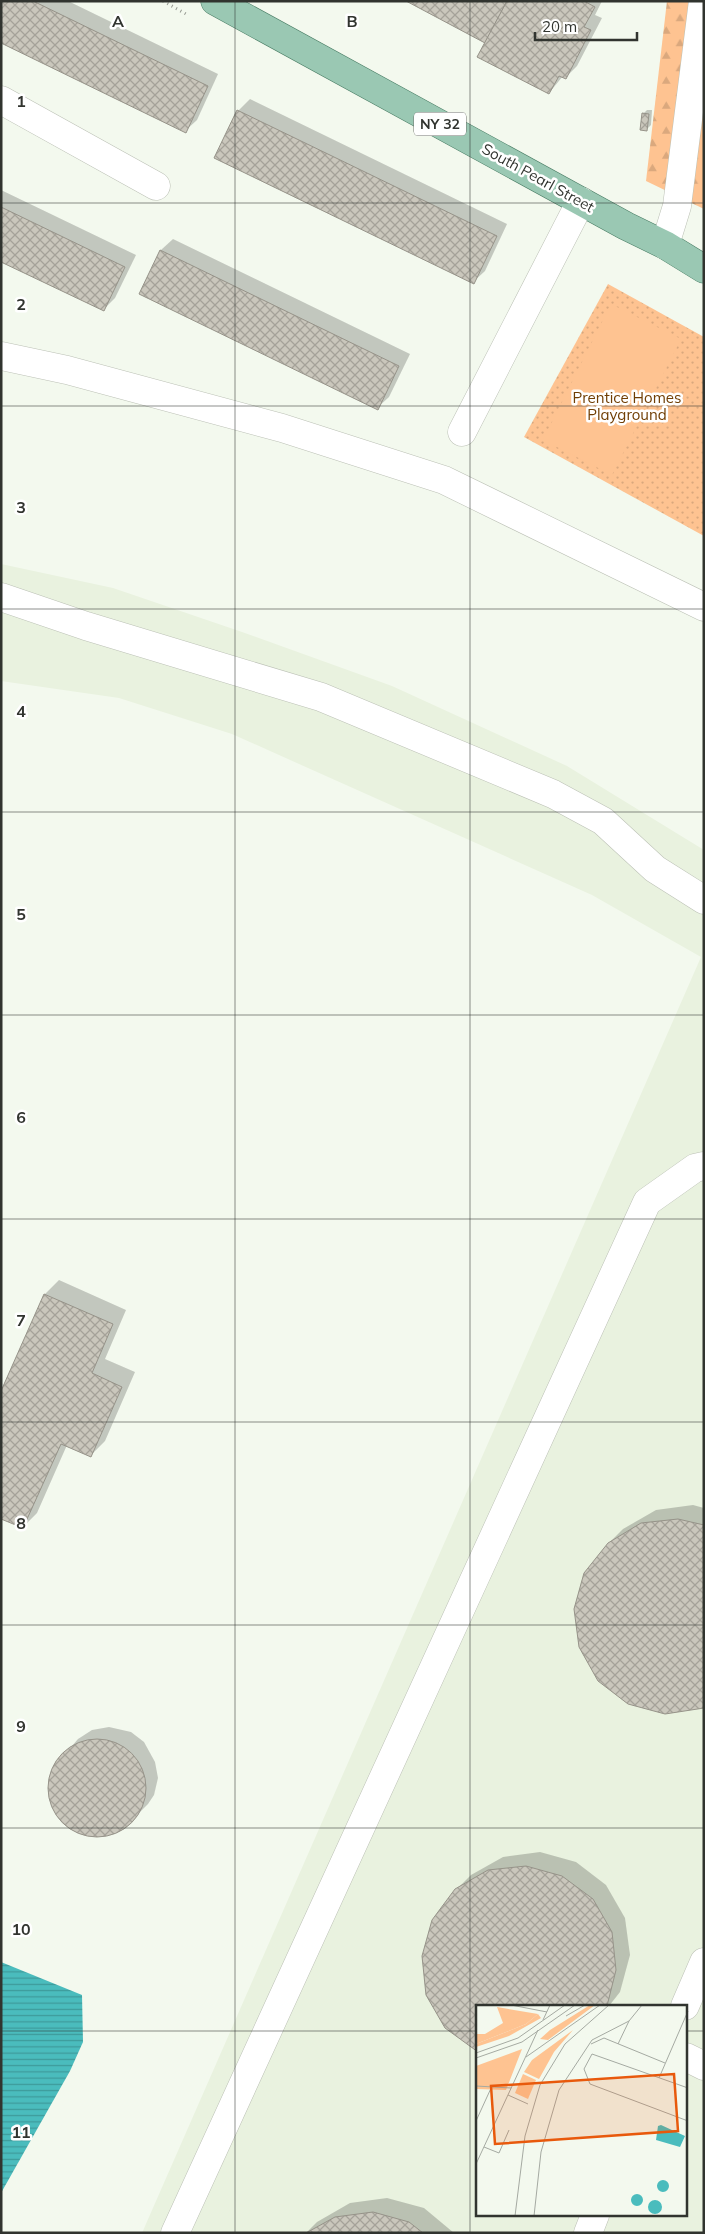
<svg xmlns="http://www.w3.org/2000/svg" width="705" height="2234" font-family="Mulish,sans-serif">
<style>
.built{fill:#e9f2df;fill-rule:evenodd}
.forest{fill:url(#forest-firs)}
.park{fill:url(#park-dots)}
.pitch{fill:#fec391}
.water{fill:url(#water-rules)}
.shadow{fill:#0003}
.building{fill:url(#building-cross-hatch);stroke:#969389}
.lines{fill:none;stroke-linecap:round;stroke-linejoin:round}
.minor-casing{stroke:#bcc1b6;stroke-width:29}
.major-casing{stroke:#497c64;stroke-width:29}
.path{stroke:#959991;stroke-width:3;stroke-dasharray:1 4;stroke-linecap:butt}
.minor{stroke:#fff;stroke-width:28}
.major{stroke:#9ac8b3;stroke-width:28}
.grid{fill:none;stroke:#31342f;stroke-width:1;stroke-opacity:0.55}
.labels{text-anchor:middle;stroke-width:5;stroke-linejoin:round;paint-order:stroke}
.shield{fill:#fff;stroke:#6f716d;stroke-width:1}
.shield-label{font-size:14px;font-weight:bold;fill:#31342f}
.street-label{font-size:15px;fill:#31342f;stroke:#fff}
.park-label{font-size:15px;fill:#703e04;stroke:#fff}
.inset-road{fill:none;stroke:#a5aaa2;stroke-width:1}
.view{fill:#e8590c;fill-opacity:0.15;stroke:#e8590c;stroke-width:2.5}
.inset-edge{fill:none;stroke:#31342f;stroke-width:2.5}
.grid-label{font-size:16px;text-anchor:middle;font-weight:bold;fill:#31342f;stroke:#fff;stroke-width:5;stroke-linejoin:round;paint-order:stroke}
</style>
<defs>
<pattern id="forest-firs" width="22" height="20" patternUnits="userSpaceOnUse" patternTransform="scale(1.25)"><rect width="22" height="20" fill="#fec391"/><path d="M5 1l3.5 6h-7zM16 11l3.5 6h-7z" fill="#daa87d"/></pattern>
<pattern id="park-dots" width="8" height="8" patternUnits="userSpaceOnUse" patternTransform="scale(1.25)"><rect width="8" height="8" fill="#fec391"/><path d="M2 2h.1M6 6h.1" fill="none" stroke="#daa87d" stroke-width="1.8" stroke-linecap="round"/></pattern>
<pattern id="water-rules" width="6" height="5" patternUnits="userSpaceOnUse" patternTransform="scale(1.25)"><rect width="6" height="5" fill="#4abcbd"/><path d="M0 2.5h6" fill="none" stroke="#3e9a9a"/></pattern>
<pattern id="building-cross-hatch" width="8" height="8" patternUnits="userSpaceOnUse" patternTransform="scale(1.25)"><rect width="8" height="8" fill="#cac7bc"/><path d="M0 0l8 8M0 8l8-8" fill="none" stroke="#a5a299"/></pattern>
</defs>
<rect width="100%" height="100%" fill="#f3f9ee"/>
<path class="built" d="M1,564L113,588L242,632L392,686L567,766L704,850V2233H142L701,957L592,895L232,734L119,698L1,681ZM478,2006H686V2215H478Z"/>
<path class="forest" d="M667,1H704V209L646,181Z"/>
<path class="park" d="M608,284L704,337V536L524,437Z"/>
<path class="pitch" d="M611,304L681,339L612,475L543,440Z"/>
<path class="water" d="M1,1962L82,1995L83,2042L70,2071L1,2193Z"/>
<g class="shadow">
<path d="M1,1H68L218,74L197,120L185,131Z"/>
<path d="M408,1H602L595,15L602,18L577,66L565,78L563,76L549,93L486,42Z"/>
<path d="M250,99L507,224L485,271L473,282L238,111Z"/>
<path d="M647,110H652L651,125L647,129L643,114Z"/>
<path d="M1,190L136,255L115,298L103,310L1,260Z"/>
<path d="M173,239L410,354L389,397L377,408L141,293L161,250Z"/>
<path d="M59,1280L126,1310L105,1359L135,1372L105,1441L91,1455L67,1445L37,1513L23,1527L1,1394L45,1294Z"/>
<path d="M693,1505L704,1508V1707L609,1543L623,1529L656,1510Z"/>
<path d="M109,1727L131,1732L144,1742L155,1762L158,1778L154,1795L148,1804L124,1828L109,1835L92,1836L70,1827L58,1815L51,1801L49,1785L53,1768L78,1739L92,1730Z"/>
<path d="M540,1852L576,1862L606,1885L625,1918L630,1955L620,1992L609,2006H478L456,1890L471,1875L503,1857Z"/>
<path d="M387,2198L424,2208L454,2233H306L317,2222L350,2203Z"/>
</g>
<g class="building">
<path d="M1,1H33L208,86L186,133L1,43Z"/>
<path d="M406,1H507L485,43Z"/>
<path d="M507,1H584L595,7L584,27L591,30L566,79L559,76L549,94L477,57Z"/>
<path d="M237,110L497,236L474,284L214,158Z"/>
<path d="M642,113L649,114L647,131L640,130Z"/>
<path d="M1,207L125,267L104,311L1,262Z"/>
<path d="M160,250L399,366L378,410L139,294Z"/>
<path d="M44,1294L113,1324L92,1373L122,1387L91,1457L61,1444L23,1528L1,1519V1391Z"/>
<path d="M678,1519L704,1525V1708L665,1714L628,1704L598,1681L579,1647L574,1609L584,1573L608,1543L641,1523Z"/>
<circle cx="97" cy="1788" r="49"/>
<path d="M526,1866L562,1876L593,1899L612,1932L616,1970L607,2006H478V2052L445,2028L426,1995L422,1956L432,1920L455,1889L488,1870Z"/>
<path d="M373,2212L409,2222L423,2233H306L335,2217Z"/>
</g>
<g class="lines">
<g class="minor-casing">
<g id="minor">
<path d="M1,100L156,186"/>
<path d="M665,245L677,206L703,1"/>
<path d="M1,356L67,370L282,428L444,480L704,607"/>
<path d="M462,432L581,201"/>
<path d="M1,597L86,626L321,697L553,794L603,821L655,869L704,900"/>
<path d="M685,2006L704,1962"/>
<path d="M686,2057L704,2066"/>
<path d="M175,2233L647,1202L695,1168L704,1166"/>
<path d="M588,2233L595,2215"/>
</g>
</g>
<g class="major-casing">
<path id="major" d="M215,1L626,226L665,245L704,269"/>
</g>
<path class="path" d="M163,1L186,14"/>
<use href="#minor" class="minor"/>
<use href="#major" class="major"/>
</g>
<path class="grid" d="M235,1V2233M470,1V2233M1,203H704M1,406H704M1,609H704M1,812H704M1,1015H704M1,1219H704M1,1422H704M1,1625H704M1,1828H704M1,2031H478M686,2031H704"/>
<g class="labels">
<rect class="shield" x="414" y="112.5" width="52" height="23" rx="4"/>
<g class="shield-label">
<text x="440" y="129">NY 32</text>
</g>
<g class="street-label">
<text transform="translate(538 178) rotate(29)" y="5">South Pearl Street</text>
</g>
<g class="park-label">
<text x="627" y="403">Prentice Homes<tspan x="627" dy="17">Playground</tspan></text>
</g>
</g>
<g transform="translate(476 2005)">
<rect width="211" height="211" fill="#f3f9ee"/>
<path d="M62,9L65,13L33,31L0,42V39L50,19Z" fill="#fec391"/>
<path d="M114,0H119L72,35L64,34L74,25ZM21,2L62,9L50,19L0,39V29H9L27,18ZM97,25L78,47L63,74L48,67L56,55ZM46,44L30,85L0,84V61Z" fill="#fec391"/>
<path d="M47,69L60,75L52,94L39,88Z" fill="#fec391"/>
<path d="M185,120L209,131L204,142L180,135L182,121ZM181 181a6 6 0 1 1 12 0a6 6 0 1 1-12 0ZM155 195a6 6 0 1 1 12 0a6 6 0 1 1-12 0ZM172 202a7 7 0 1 1 14 0a7 7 0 1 1-14 0Z" fill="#4abcbd"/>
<path class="inset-road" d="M35,0L71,7M90,11L109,0M67,15L74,0M115,39L128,33L189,58M142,39L153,16M0,48L42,33L89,0M50,52L124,0M0,53L46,37L99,0M183,73L212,6M0,81L35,83M212,83L116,49L108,64L114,79L212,116M32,90L52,99M0,116L16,81M8,142L23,148L33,125M0,159L62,25M39,211L49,131L64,80L89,39L133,0M58,211L65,147L83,85L116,35L153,16L166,0"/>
<path class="view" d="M198,69L202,126L19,139L15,81Z"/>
<rect width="211" height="211" class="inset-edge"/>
</g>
<g class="grid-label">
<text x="118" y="27">A</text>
<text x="352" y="27">B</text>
<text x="21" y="107">1</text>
<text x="21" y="310">2</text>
<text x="21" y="513">3</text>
<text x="21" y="717">4</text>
<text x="21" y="920">5</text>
<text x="21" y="1123">6</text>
<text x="21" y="1326">7</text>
<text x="21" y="1529">8</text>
<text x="21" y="1732">9</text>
<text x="21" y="1935">10</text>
<text x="21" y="2138">11</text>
</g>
<rect width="705" height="2234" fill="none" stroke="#31342f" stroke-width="5"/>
<path d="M535 32v8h102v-8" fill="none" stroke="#31342f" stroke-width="2.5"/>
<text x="542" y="32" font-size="15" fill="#31342f" stroke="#ffffff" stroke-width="4" paint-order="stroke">20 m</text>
</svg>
